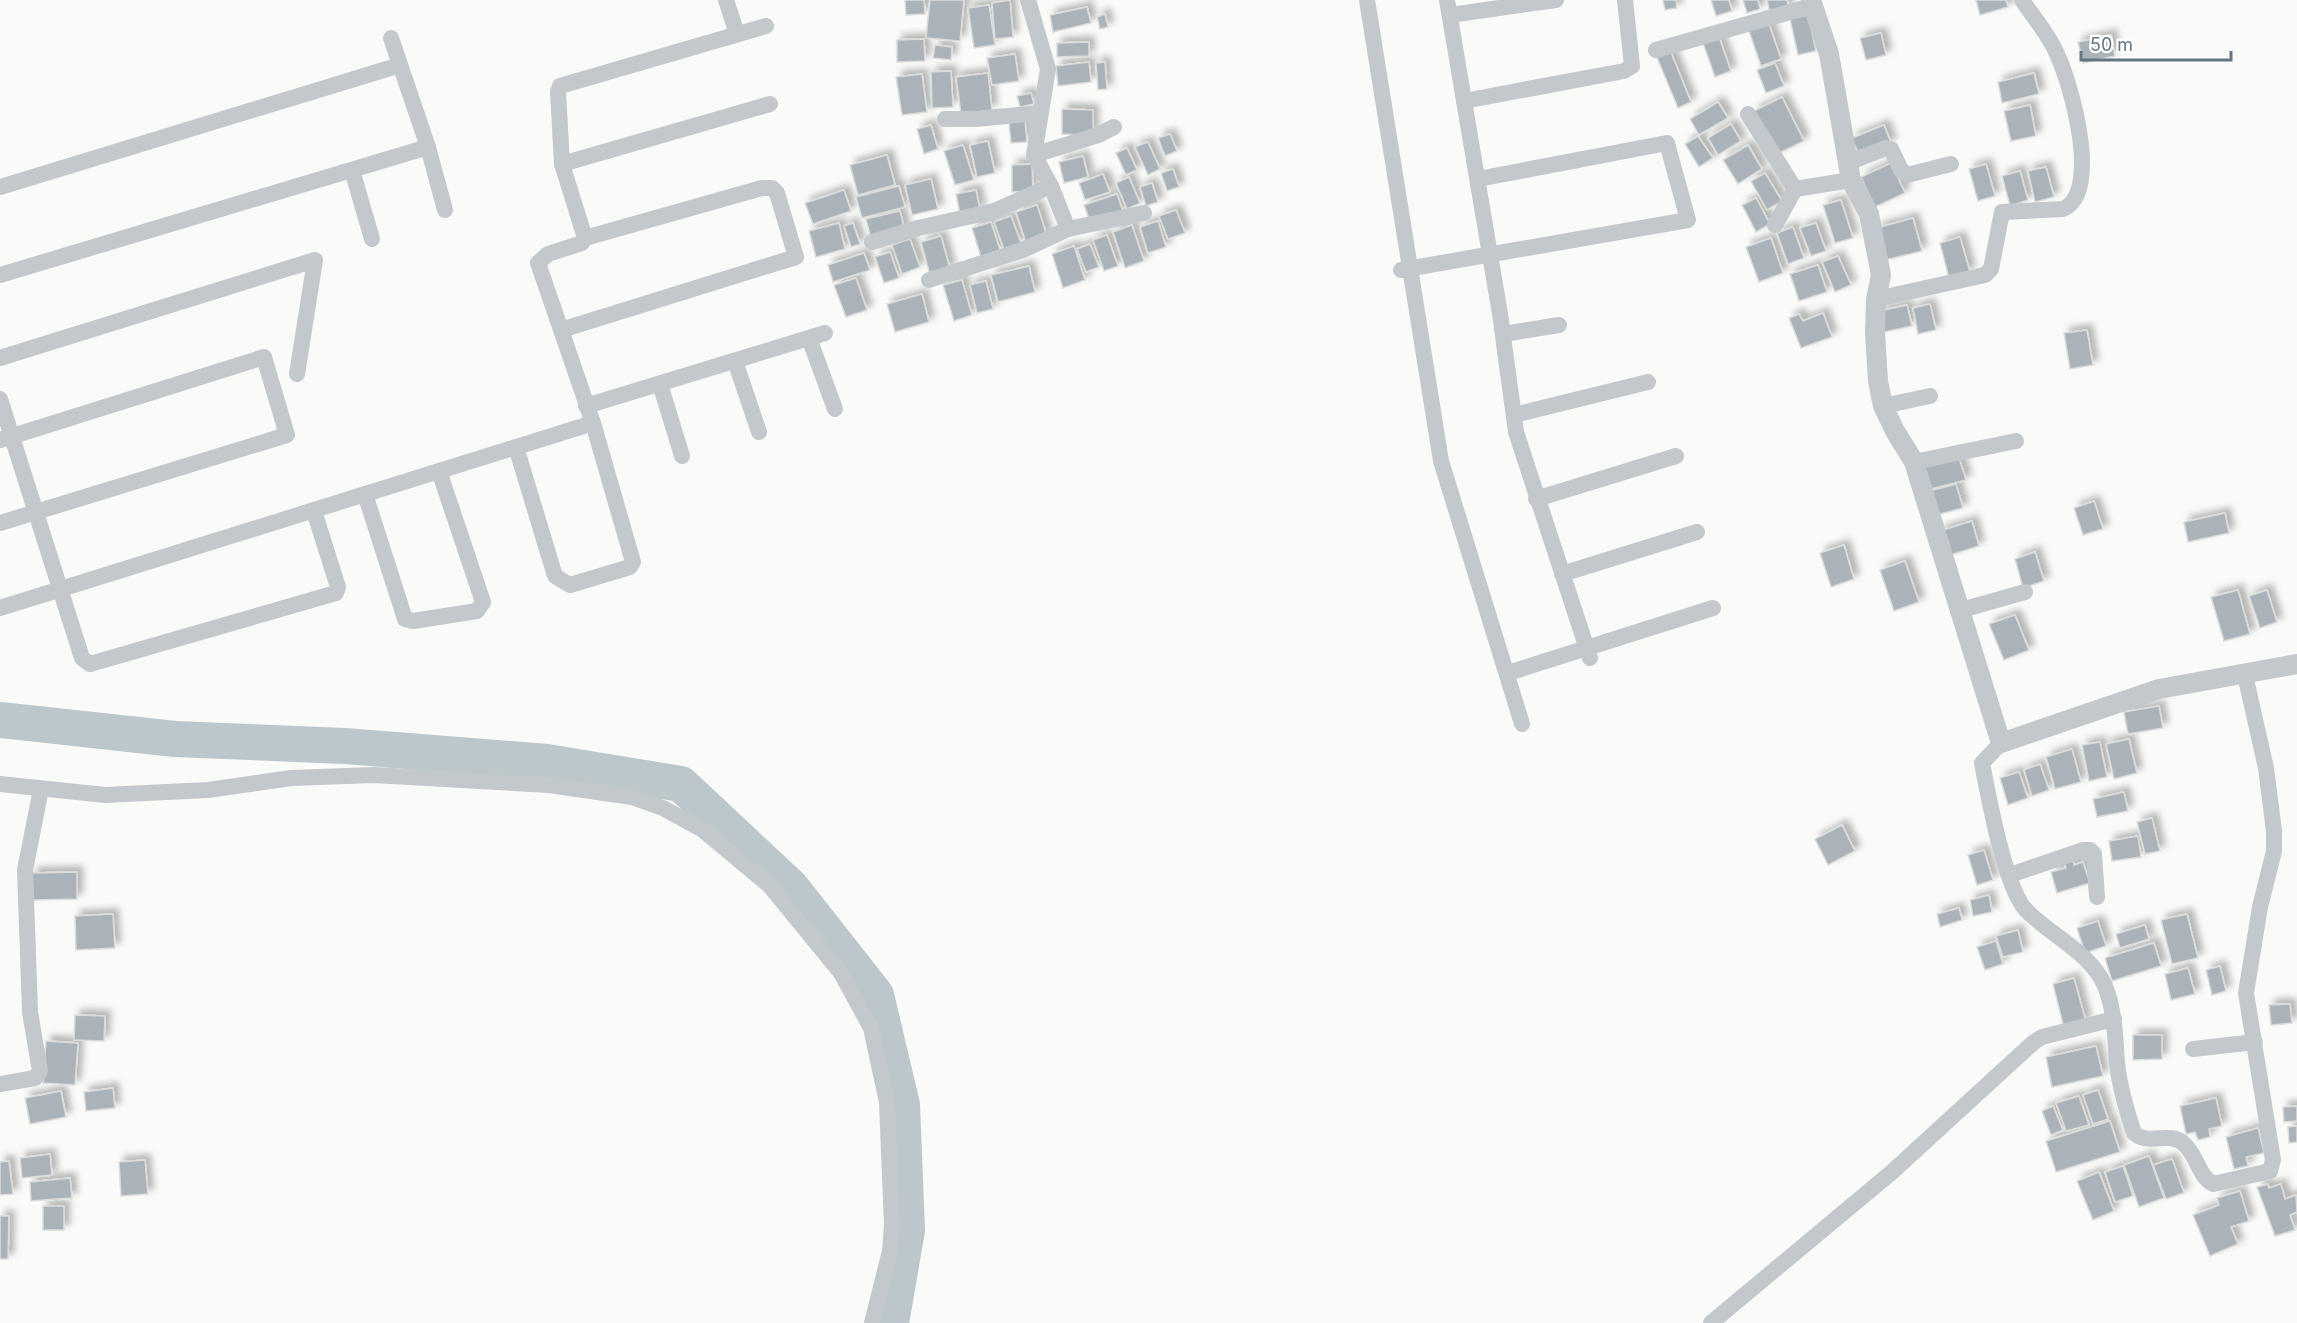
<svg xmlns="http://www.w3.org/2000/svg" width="2297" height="1323" font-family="Inter,sans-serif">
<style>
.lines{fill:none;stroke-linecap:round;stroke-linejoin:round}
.river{stroke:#bbc7cb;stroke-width:36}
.building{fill:#aab3b9;stroke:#dcdcda;stroke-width:1.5;filter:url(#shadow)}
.minor{stroke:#c3c8cc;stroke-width:16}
.tertiary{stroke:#c3c8cc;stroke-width:20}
</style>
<defs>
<filter id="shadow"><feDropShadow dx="5.5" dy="-5.5" stdDeviation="3" flood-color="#0004"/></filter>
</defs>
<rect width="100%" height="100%" fill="#fafaf8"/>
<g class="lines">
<path class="river" d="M0,720L175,739L345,746L547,762L681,784L791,887L876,995L902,1105L907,1230L891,1323"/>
</g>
<g class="building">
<path d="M905,0H924L925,14L906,15Z"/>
<path d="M930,0H964L960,41L926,38Z"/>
<path d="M1010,0L1013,37L995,39L992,3Z"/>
<path d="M1663,0H1676L1677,8L1665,10Z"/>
<path d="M1711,0H1729L1732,11L1716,16Z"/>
<path d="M1743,0H1758L1760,9L1747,13Z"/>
<path d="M1767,0H1787L1789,8L1770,13Z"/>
<path d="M1976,0H2006L2008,7L1980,15Z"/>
<path d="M989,5L995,45L974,48L968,8Z"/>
<path d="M1087,7L1091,23L1053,32L1050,15Z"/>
<path d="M1105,14L1108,27L1100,29L1097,17Z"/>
<path d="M1808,15L1816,51L1798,55L1790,19Z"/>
<path d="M1768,21L1781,59L1761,66L1748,28Z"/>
<path d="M1881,33L1886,55L1866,60L1860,38Z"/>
<path d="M1718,34L1731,71L1715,77L1702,40Z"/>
<path d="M2111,35L2115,56L2083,63L2078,42Z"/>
<path d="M924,39L925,61L897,62V40Z"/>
<path d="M1089,42V56L1057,57V43Z"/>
<path d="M935,45L952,47L951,60L933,58Z"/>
<path d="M1670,50L1691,102L1678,108L1656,55Z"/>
<path d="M1015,54L1019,81L992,85L987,58Z"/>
<path d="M1089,62L1091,82L1058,86L1056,66Z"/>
<path d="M1105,62L1107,89L1098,90L1096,63Z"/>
<path d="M1775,63L1784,86L1766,93L1757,70Z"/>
<path d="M951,71L953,107L932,108L931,72Z"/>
<path d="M988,73L992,110L961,114L956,77Z"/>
<path d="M2034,73L2039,94L2002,103L1998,82Z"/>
<path d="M922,74L927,112L902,115L896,77Z"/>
<path d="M1031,93L1034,104L1020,107L1017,96Z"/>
<path d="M1782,97L1804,141L1775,155L1754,111Z"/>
<path d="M1718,102L1728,118L1699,135L1690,119Z"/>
<path d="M2030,105L2036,136L2011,141L2004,111Z"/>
<path d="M1062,109L1093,110V135L1062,134Z"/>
<path d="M1025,121L1027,142L1011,143L1009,123Z"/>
<path d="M1731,124L1741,141L1718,155L1708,138Z"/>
<path d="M931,125L938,149L924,154L917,129Z"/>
<path d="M1884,125L1891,143L1859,156L1852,138Z"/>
<path d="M1170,134L1177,151L1165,156L1158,138Z"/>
<path d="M1698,136L1713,158L1699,167L1685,144Z"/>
<path d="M988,141L995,173L977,177L970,145Z"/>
<path d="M1148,142L1160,169L1148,175L1135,147Z"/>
<path d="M963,145L974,180L955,185L944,151Z"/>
<path d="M1748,145L1762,169L1738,184L1723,160Z"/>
<path d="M1127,148L1137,170L1126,175L1116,153Z"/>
<path d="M887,155L895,185L858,195L850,165Z"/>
<path d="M1083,156L1088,177L1064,183L1059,162Z"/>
<path d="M1891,163L1905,193L1875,207L1861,177Z"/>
<path d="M1032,164L1033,191L1012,192V165Z"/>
<path d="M1986,164L1995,196L1978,201L1969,169Z"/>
<path d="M2046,167L2054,197L2035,202L2028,171Z"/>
<path d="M1173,169L1179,187L1167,191L1161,173Z"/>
<path d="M2020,171L2028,200L2010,206L2002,176Z"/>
<path d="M1765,173L1782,201L1767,210L1751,181Z"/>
<path d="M1103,174L1110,192L1085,200L1079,183Z"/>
<path d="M1129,177L1140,203L1127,209L1116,183Z"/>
<path d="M931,179L938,209L912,215L905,185Z"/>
<path d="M1152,183L1158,202L1146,206L1140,187Z"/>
<path d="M899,186L905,207L862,218L856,197Z"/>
<path d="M844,190L851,211L813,224L805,203Z"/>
<path d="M976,190L980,210L960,214L956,194Z"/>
<path d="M1117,194L1123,212L1091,224L1084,205Z"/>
<path d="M1756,198L1770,224L1756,232L1742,205Z"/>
<path d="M1841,200L1853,238L1835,243L1823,205Z"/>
<path d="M1037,205L1047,236L1026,243L1016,212Z"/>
<path d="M1176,210L1185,233L1168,239L1159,216Z"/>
<path d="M900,211L905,231L871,239L866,219Z"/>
<path d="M1011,216L1021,243L1004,249L994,222Z"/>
<path d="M1913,218L1922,251L1885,260L1877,228Z"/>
<path d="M1158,221L1166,247L1148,253L1140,227Z"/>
<path d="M991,222L1000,250L981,257L972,228Z"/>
<path d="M839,223L845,249L816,257L809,231Z"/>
<path d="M853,223L860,244L851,247L844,226Z"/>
<path d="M1816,223L1826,251L1811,256L1800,228Z"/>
<path d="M1132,225L1144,261L1125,268L1113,232Z"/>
<path d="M1793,227L1804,258L1788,264L1777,233Z"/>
<path d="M1107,235L1118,266L1104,271L1093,240Z"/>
<path d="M941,236L950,269L930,275L921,242Z"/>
<path d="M1960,237L1970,272L1949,278L1940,243Z"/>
<path d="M1771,238L1783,273L1759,282L1746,247Z"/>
<path d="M910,239L920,267L902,274L892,245Z"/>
<path d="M1090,244L1099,267L1086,272L1077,249Z"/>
<path d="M1074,246L1085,280L1063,288L1052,254Z"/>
<path d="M890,252L899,278L884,283L875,257Z"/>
<path d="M864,253L870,270L833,282L828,265Z"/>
<path d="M1838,256L1851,285L1835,292L1822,262Z"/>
<path d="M1818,265L1827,292L1799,301L1790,274Z"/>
<path d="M1029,266L1035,292L998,302L991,275Z"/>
<path d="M856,278L867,310L846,317L834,285Z"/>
<path d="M962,280L972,315L954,321L943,285Z"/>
<path d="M986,281L993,309L977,313L970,285Z"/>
<path d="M922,294L929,322L895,332L887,304Z"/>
<path d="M1930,304L1936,330L1918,334L1913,308Z"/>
<path d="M1907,305L1912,326L1884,332L1880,311Z"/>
<path d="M1823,313L1832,337L1801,348L1789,318L1799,314L1803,321Z"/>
<path d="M2087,330L2093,365L2070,369L2064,333Z"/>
<path d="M1958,455L1966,480L1927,490L1920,466Z"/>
<path d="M1956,484L1963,508L1932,516L1926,492Z"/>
<path d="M2094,501L2103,529L2083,535L2074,508Z"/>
<path d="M2225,513L2229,533L2188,542L2184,522Z"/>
<path d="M1972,521L1979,546L1947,556L1940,531Z"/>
<path d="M1844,545L1854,579L1831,587L1820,553Z"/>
<path d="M2035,552L2044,581L2023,588L2015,559Z"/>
<path d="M1905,561L1919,602L1894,611L1880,570Z"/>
<path d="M2238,590L2250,634L2224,641L2211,597Z"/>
<path d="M2267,590L2277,622L2260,628L2249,596Z"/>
<path d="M2015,615L2029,650L2004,660L1989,624Z"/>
<path d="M2159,706L2163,728L2128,734L2124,712Z"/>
<path d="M2129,739L2137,773L2114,779L2106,744Z"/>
<path d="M2100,742L2107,777L2089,781L2082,745Z"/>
<path d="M2072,749L2081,782L2055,789L2046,757Z"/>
<path d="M2040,764L2049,790L2032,796L2024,770Z"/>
<path d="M2019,772L2028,798L2008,805L2000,778Z"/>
<path d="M2124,792L2128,811L2097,817L2093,799Z"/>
<path d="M2152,818L2160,851L2145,854L2137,822Z"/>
<path d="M1842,825L1855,851L1828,865L1815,839Z"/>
<path d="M2138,836L2141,857L2112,861L2109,841Z"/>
<path d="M1984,850L1993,880L1977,885L1968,855Z"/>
<path d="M2072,857L2074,865L2083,862L2090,883L2057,893L2051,872L2066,868L2063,859Z"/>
<path d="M77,872V899L33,900L32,873Z"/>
<path d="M1989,895L1992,912L1973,916L1970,900Z"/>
<path d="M1959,908L1962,920L1940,927L1937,914Z"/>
<path d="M113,914L115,948L76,950L75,916Z"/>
<path d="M2187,914L2198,958L2172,964L2161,920Z"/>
<path d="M2098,921L2106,946L2085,953L2077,928Z"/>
<path d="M2145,925L2149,939L2120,948L2116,934Z"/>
<path d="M2018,930L2023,952L2003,957L1996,936Z"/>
<path d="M1996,941L2003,964L1985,970L1977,947Z"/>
<path d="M2154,943L2161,966L2112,981L2105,958Z"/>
<path d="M2220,966L2226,991L2212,995L2206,970Z"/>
<path d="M2188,968L2195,994L2171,1000L2165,974Z"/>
<path d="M2074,978L2086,1022L2064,1028L2053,984Z"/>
<path d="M2290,1004L2292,1023L2271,1025L2269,1005Z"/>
<path d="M75,1015L105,1016L104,1041L74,1040Z"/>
<path d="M2133,1035H2162V1059L2133,1060Z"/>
<path d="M46,1041L78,1043L75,1085L43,1083Z"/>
<path d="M2096,1046L2103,1076L2052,1087L2046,1057Z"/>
<path d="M113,1088L115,1108L86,1111L84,1092Z"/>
<path d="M2098,1090L2108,1119L2093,1124L2083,1095Z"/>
<path d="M61,1091L66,1117L30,1124L25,1098Z"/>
<path d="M2079,1096L2089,1125L2066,1131L2056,1103Z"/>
<path d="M2216,1098L2222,1126L2209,1129L2210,1137L2198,1140L2195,1132L2186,1134L2180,1106Z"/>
<path d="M2053,1106L2063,1130L2051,1135L2042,1111Z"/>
<path d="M2297,1106V1121L2284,1122L2283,1107Z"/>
<path d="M2110,1121L2120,1152L2056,1172L2046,1141Z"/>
<path d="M2297,1126V1142L2289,1143L2288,1127Z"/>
<path d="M2258,1128L2264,1153L2246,1157L2248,1166L2234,1169L2226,1137Z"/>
<path d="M50,1154L52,1175L22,1178L20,1158Z"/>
<path d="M2149,1156L2164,1198L2139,1207L2124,1165Z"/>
<path d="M2172,1159L2184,1193L2166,1199L2153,1165Z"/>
<path d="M145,1160L148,1194L121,1196L119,1162Z"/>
<path d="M9,1161L13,1194L0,1195V1162Z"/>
<path d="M2123,1166L2133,1196L2115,1202L2105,1172Z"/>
<path d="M2099,1172L2114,1211L2093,1220L2077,1181Z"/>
<path d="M70,1178L72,1198L31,1201L30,1182Z"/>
<path d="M2268,1184L2269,1188L2281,1184L2285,1199L2296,1195L2297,1212L2290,1215L2295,1230L2275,1236L2257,1187Z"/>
<path d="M2240,1191L2249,1221L2231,1227L2238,1244L2210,1256L2193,1215L2219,1205L2217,1198Z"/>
<rect x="43" y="1206" width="21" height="24"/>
<path d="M0,1216H9L8,1259H0Z"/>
</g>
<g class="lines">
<g class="minor">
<path d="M726,0L737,34"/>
<path d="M1367,0L1441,461L1522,724"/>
<path d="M1447,0L1500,314L1516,432L1590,658"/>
<path d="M1450,15L1556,0"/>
<path d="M391,38L428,147L445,210"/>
<path d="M1656,50L1811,6"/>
<path d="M1464,101L1624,71L1632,66L1625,0"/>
<path d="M1748,114L1795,189L1851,180"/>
<path d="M945,119H975L1040,113"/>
<path d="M1034,155L1098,135L1114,127"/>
<path d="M1847,163L1886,148L1891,149L1901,170L1907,175L1951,164"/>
<path d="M562,164L770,104"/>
<path d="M352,170L372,239"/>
<path d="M0,187L400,65"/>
<path d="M1775,225L1795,189"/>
<path d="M1068,229L1144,213"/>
<path d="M872,242L918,228L994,211L1051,186"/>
<path d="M1401,270L1688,220L1667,143L1478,179"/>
<path d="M0,275L428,147"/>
<path d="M929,280L1023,250L1068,229L1051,186L1034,155L1048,69L1028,0"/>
<path d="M1876,299L1985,275L1991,269L2002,212L2063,209C2102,192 2071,84 2057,54C2049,35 2034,18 2022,0"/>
<path d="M561,330L796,257L777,193L772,188H762L585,238"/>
<path d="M1503,334L1559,325"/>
<path d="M809,338L835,409"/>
<path d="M0,358L315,260L297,374"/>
<path d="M735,361L759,432"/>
<path d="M660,384L682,456"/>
<path d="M0,399L82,658L90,664L336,593L338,587L314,511"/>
<path d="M586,406L825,333"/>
<path d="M1883,406L1930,396"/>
<path d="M1514,415L1648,382"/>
<path d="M0,440L264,357L287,435L0,523"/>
<path d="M516,447L555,576L570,585L630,567L633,562L593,423L538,263L548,254L582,243L585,238L562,164L558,92L560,86L766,26"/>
<path d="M1914,462L2016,441"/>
<path d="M365,494L405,619L413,621L477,611L483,602L439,471"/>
<path d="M1536,499L1676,456"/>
<path d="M1562,574L1697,532"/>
<path d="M0,608L593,423"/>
<path d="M1958,611L2025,592"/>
<path d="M1508,673L1713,608"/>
<path d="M2001,743L1982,763C1988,795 2005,888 2026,910C2051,936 2090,952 2105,986C2115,1011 2115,1036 2117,1062C2119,1084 2127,1112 2134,1133C2148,1146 2169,1131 2183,1143C2197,1154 2198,1176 2213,1184L2270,1171L2273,1160L2246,993L2260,907L2274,851V831L2266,768L2245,675"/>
<path d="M0,784L105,795L208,790L291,778L374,775L549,785L632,797L663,808L703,830L769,885L841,973L871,1028L887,1102L892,1226L890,1251L872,1323"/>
<path d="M2010,875L2083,850H2090L2094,854L2097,897"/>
<path d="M2193,1049L2255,1042"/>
<path d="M0,1084L35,1078L40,1071L30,1012L25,870L41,789"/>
<path d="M1711,1323L1892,1172L2034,1042L2042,1037L2114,1019"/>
</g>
<path class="tertiary" d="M1811,0L1829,54L1851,180L1869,214L1881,275L1876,299L1875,333L1878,381L1883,406L1895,431L1914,462L2001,743L2159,689L2297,664"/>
</g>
<path d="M2081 51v9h150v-9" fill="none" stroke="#657683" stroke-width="3"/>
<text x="2090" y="51" font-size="18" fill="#657683" stroke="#ffffff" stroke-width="4.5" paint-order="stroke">50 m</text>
</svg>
